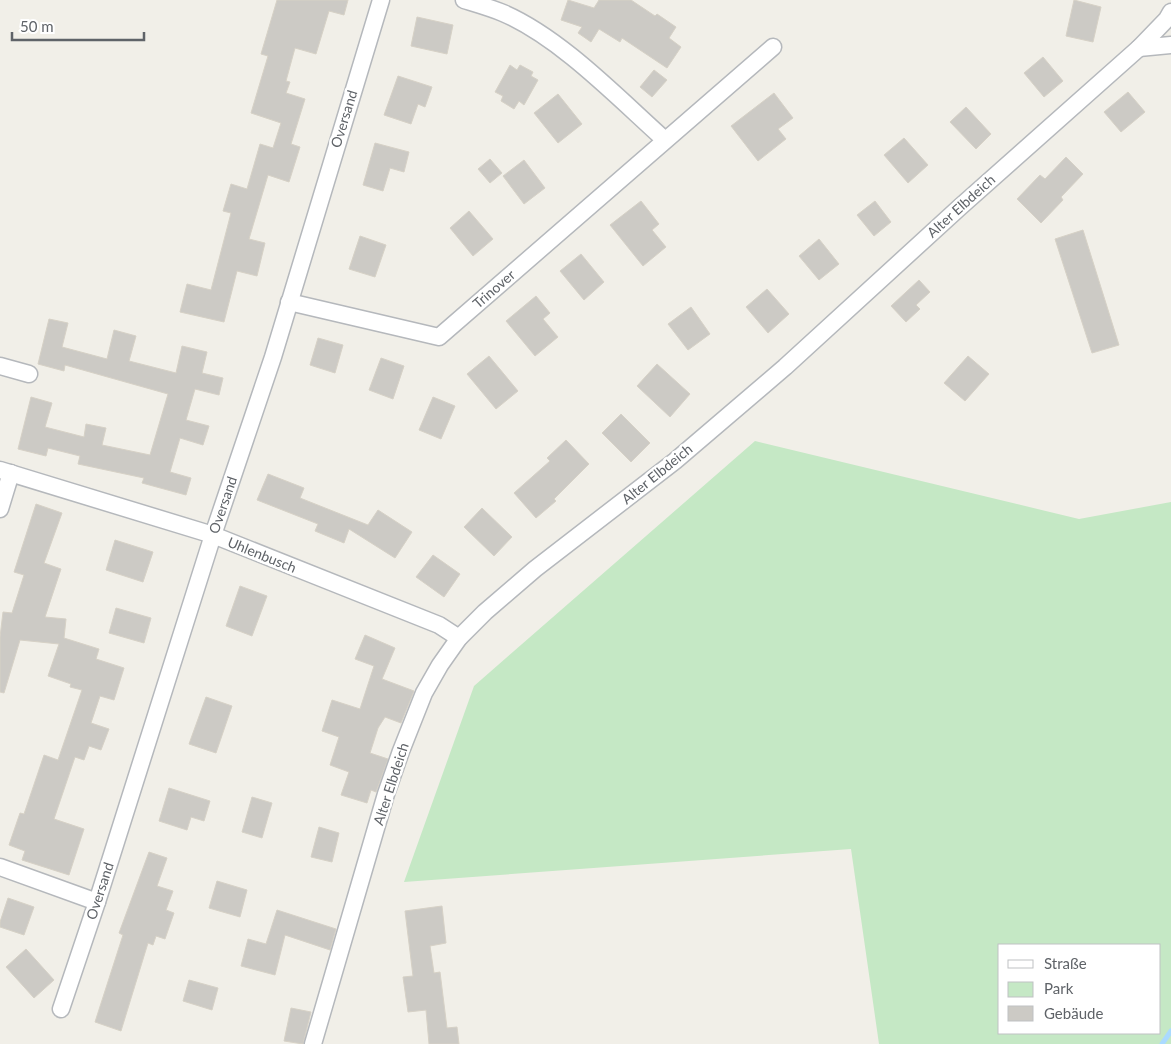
<svg xmlns="http://www.w3.org/2000/svg" width="1171" height="1044" font-family="Lato,sans-serif">
<style>
.green{fill:#c5e8c5;fill-rule:evenodd}
.lines{fill:none;stroke-linecap:round;stroke-linejoin:round}
.stream{stroke:#aadaff;stroke-width:5}
.building{fill:#cccac5;stroke:#d6d1c6}
.minor-casing{stroke:#b5b8bc;stroke-width:19}
.minor{stroke:#fff;stroke-width:16}
.labels{text-anchor:middle;stroke-width:5;stroke-linejoin:round;paint-order:stroke}
.street-label{font-size:14px;fill:#5f6368;stroke:#fff}
</style>
<rect width="100%" height="100%" fill="#f1efe8"/>
<path class="green" d="M755,441L1079,519L1171,502V1044H879L851,849L404,882L474,686ZM1000,945H1160V1033H1000Z"/>
<g class="lines">
<path class="stream" d="M1162,1044L1171,1031"/>
</g>
<g class="building">
<path d="M277,0H348L344,15L329,11L316,54L295,48L286,81L290,82L286,93L305,99L291,144L300,147L289,182L268,175L249,239L265,243L257,276L237,271L224,322L180,312L187,284L211,290L231,213L223,211L231,184L247,189L260,144L273,148L281,123L251,113L268,56L261,54Z"/>
<path d="M568,0L594,8L599,0H631L655,16L657,14L676,27L669,38L681,47L667,68L622,38L620,42L599,29L591,42L578,33L582,27L561,20Z"/>
<path d="M1074,0L1101,7L1093,42L1066,36Z"/>
<path d="M417,17L453,25L447,54L411,46Z"/>
<path d="M1043,57L1063,81L1044,97L1024,73Z"/>
<path d="M510,65L517,70L520,65L533,72L531,76L538,80L524,105L519,101L514,109L501,101L503,96L495,92Z"/>
<path d="M654,70L667,80L652,97L640,87Z"/>
<path d="M398,76L432,87L425,107L418,104L411,124L384,115Z"/>
<path d="M1128,92L1145,112L1121,132L1104,112Z"/>
<path d="M774,93L793,118L778,129L786,139L758,161L731,126Z"/>
<path d="M558,94L582,124L558,143L534,113Z"/>
<path d="M966,107L991,134L976,149L950,122Z"/>
<path d="M904,138L928,165L908,183L884,155Z"/>
<path d="M375,143L409,152L404,172L390,168L383,191L363,185Z"/>
<path d="M1066,157L1083,174L1061,197L1063,200L1041,223L1017,199L1040,175L1045,179Z"/>
<path d="M490,159L502,173L490,183L478,169Z"/>
<path d="M524,160L545,188L524,204L503,176Z"/>
<path d="M641,201L659,224L652,230L666,247L643,266L610,225Z"/>
<path d="M875,201L891,222L874,236L857,215Z"/>
<path d="M469,211L493,239L473,256L450,228Z"/>
<path d="M1083,230L1119,345L1092,353L1055,239Z"/>
<path d="M360,236L386,245L375,277L349,269Z"/>
<path d="M819,239L839,264L819,280L799,256Z"/>
<path d="M581,254L604,282L584,300L560,271Z"/>
<path d="M919,280L930,292L916,305L920,309L906,322L891,306Z"/>
<path d="M767,289L789,314L768,333L746,307Z"/>
<path d="M536,296L550,313L543,319L558,337L535,356L506,321Z"/>
<path d="M691,307L710,334L688,350L668,324Z"/>
<path d="M49,319L68,323L62,347L107,359L114,330L136,336L129,361L176,373L182,346L207,352L202,373L223,378L219,395L195,389L186,420L209,426L203,445L180,438L170,472L191,478L186,495L142,483L144,478L78,464L80,456L48,448L46,456L18,449L31,397L52,403L45,427L84,437L86,424L106,428L102,445L150,455L168,394L65,365L64,371L38,364Z"/>
<path d="M318,338L343,345L335,373L310,365Z"/>
<path d="M489,356L518,391L496,409L467,374Z"/>
<path d="M968,356L989,374L965,401L944,383Z"/>
<path d="M381,358L404,366L393,399L369,390Z"/>
<path d="M657,364L690,394L670,417L637,386Z"/>
<path d="M433,397L455,406L441,439L419,430Z"/>
<path d="M621,414L650,443L631,462L602,433Z"/>
<path d="M566,440L589,464L554,499L556,501L536,518L514,493L550,461L547,458Z"/>
<path d="M268,474L304,488L300,498L368,525L378,510L412,532L395,558L349,529L344,543L315,531L318,524L257,500Z"/>
<path d="M36,504L62,513L44,563L61,569L45,617L66,619L64,638L99,649L96,659L124,668L114,700L100,696L91,723L109,729L101,750L89,746L84,760L75,757L54,819L84,829L69,875L22,860L25,851L9,845L20,813L24,814L44,755L58,760L82,690L70,687L71,684L48,676L59,644L20,640L4,693L0,692V637L3,612L12,613L24,575L14,572Z"/>
<path d="M482,508L512,537L494,556L464,527Z"/>
<path d="M115,540L153,552L143,582L106,570Z"/>
<path d="M433,555L460,574L444,597L416,577Z"/>
<path d="M240,586L267,596L252,636L226,626Z"/>
<path d="M116,608L151,618L144,643L109,633Z"/>
<path d="M365,635L395,648L382,679L414,691L401,723L385,717L378,728L370,753L388,759L376,792L371,790L367,803L341,795L349,772L330,765L339,737L322,731L332,700L360,709L374,666L355,659Z"/>
<path d="M206,697L232,706L216,753L189,744Z"/>
<path d="M169,788L210,801L204,821L191,817L187,830L159,821Z"/>
<path d="M252,797L272,803L262,838L242,832Z"/>
<path d="M319,827L339,833L332,862L311,857Z"/>
<path d="M149,852L167,858L157,886L173,891L166,910L174,913L165,939L156,936L153,945L148,943L121,1031L95,1022L123,935L119,933Z"/>
<path d="M217,881L247,890L240,917L209,908Z"/>
<path d="M8,898L34,907L24,935L0,927V922Z"/>
<path d="M442,906L446,943L430,946L434,973L440,972L447,1028L457,1027L459,1044H429L426,1010L408,1012L403,977L413,976L405,911Z"/>
<path d="M277,910L336,929L330,950L285,935L275,975L241,966L248,939L266,944Z"/>
<path d="M26,949L54,980L34,998L6,967Z"/>
<path d="M189,980L218,988L212,1010L183,1001Z"/>
<path d="M291,1008L311,1012L303,1044L284,1041Z"/>
</g>
<g class="lines">
<g class="minor-casing">
<g id="minor">
<path d="M464,0C477,4 491,8 503,13C561,38 618,98 665,140"/>
<path d="M1139,48L1171,45"/>
<path d="M289,302L439,337L773,47"/>
<path d="M0,366L29,374"/>
<path d="M0,470L213,535L439,625L459,638"/>
<path d="M0,509L11,473"/>
<path d="M0,867L97,902"/>
<path d="M61,1009L97,902L213,535L273,357L381,0"/>
<path d="M313,1044L386,794L401,751L424,693L440,665L459,638L485,612L535,569L675,461L785,367L960,207L1139,48L1167,19L1171,12"/>
</g>
</g>
<use href="#minor" class="minor"/>
</g>
<g class="labels">
<g class="street-label">
<text transform="translate(344 119) rotate(-73)" y="5">Oversand</text>
<text transform="translate(961 206) rotate(-42)" y="5">Alter Elbdeich</text>
<text transform="translate(494 289) rotate(-41)" y="5">Trinover</text>
<text transform="translate(657 474) rotate(-39)" y="5">Alter Elbdeich</text>
<text transform="translate(223 505) rotate(-71)" y="5">Oversand</text>
<text transform="translate(262 555) rotate(22)" y="5">Uhlenbusch</text>
<text transform="translate(391 784) rotate(-72)" y="5">Alter Elbdeich</text>
<text transform="translate(100 891) rotate(-72)" y="5">Oversand</text>
</g>
</g>
<rect x="998" y="944" width="162" height="90" fill="#ffffff" stroke="#bfc1c3"/>
<rect x="1008" y="960" width="25" height="8" fill="#ffffff" stroke="#bfc1c3"/>
<text x="1044" y="969" font-size="15" fill="#5f6368">Straße</text>
<rect x="1008" y="982" width="25" height="15" fill="#c5e8c5" stroke="#bfc1c3"/>
<text x="1044" y="994" font-size="15" fill="#5f6368">Park</text>
<rect x="1008" y="1006" width="25" height="15" fill="#cccac5" stroke="#bfc1c3"/>
<text x="1044" y="1019" font-size="15" fill="#5f6368">Gebäude</text>
<path d="M12 32v8h132v-8" fill="none" stroke="#5f6368" stroke-width="2.5"/>
<text x="20" y="32" font-size="15" fill="#5f6368" stroke="#ffffff" stroke-width="4" paint-order="stroke">50 m</text>
</svg>
